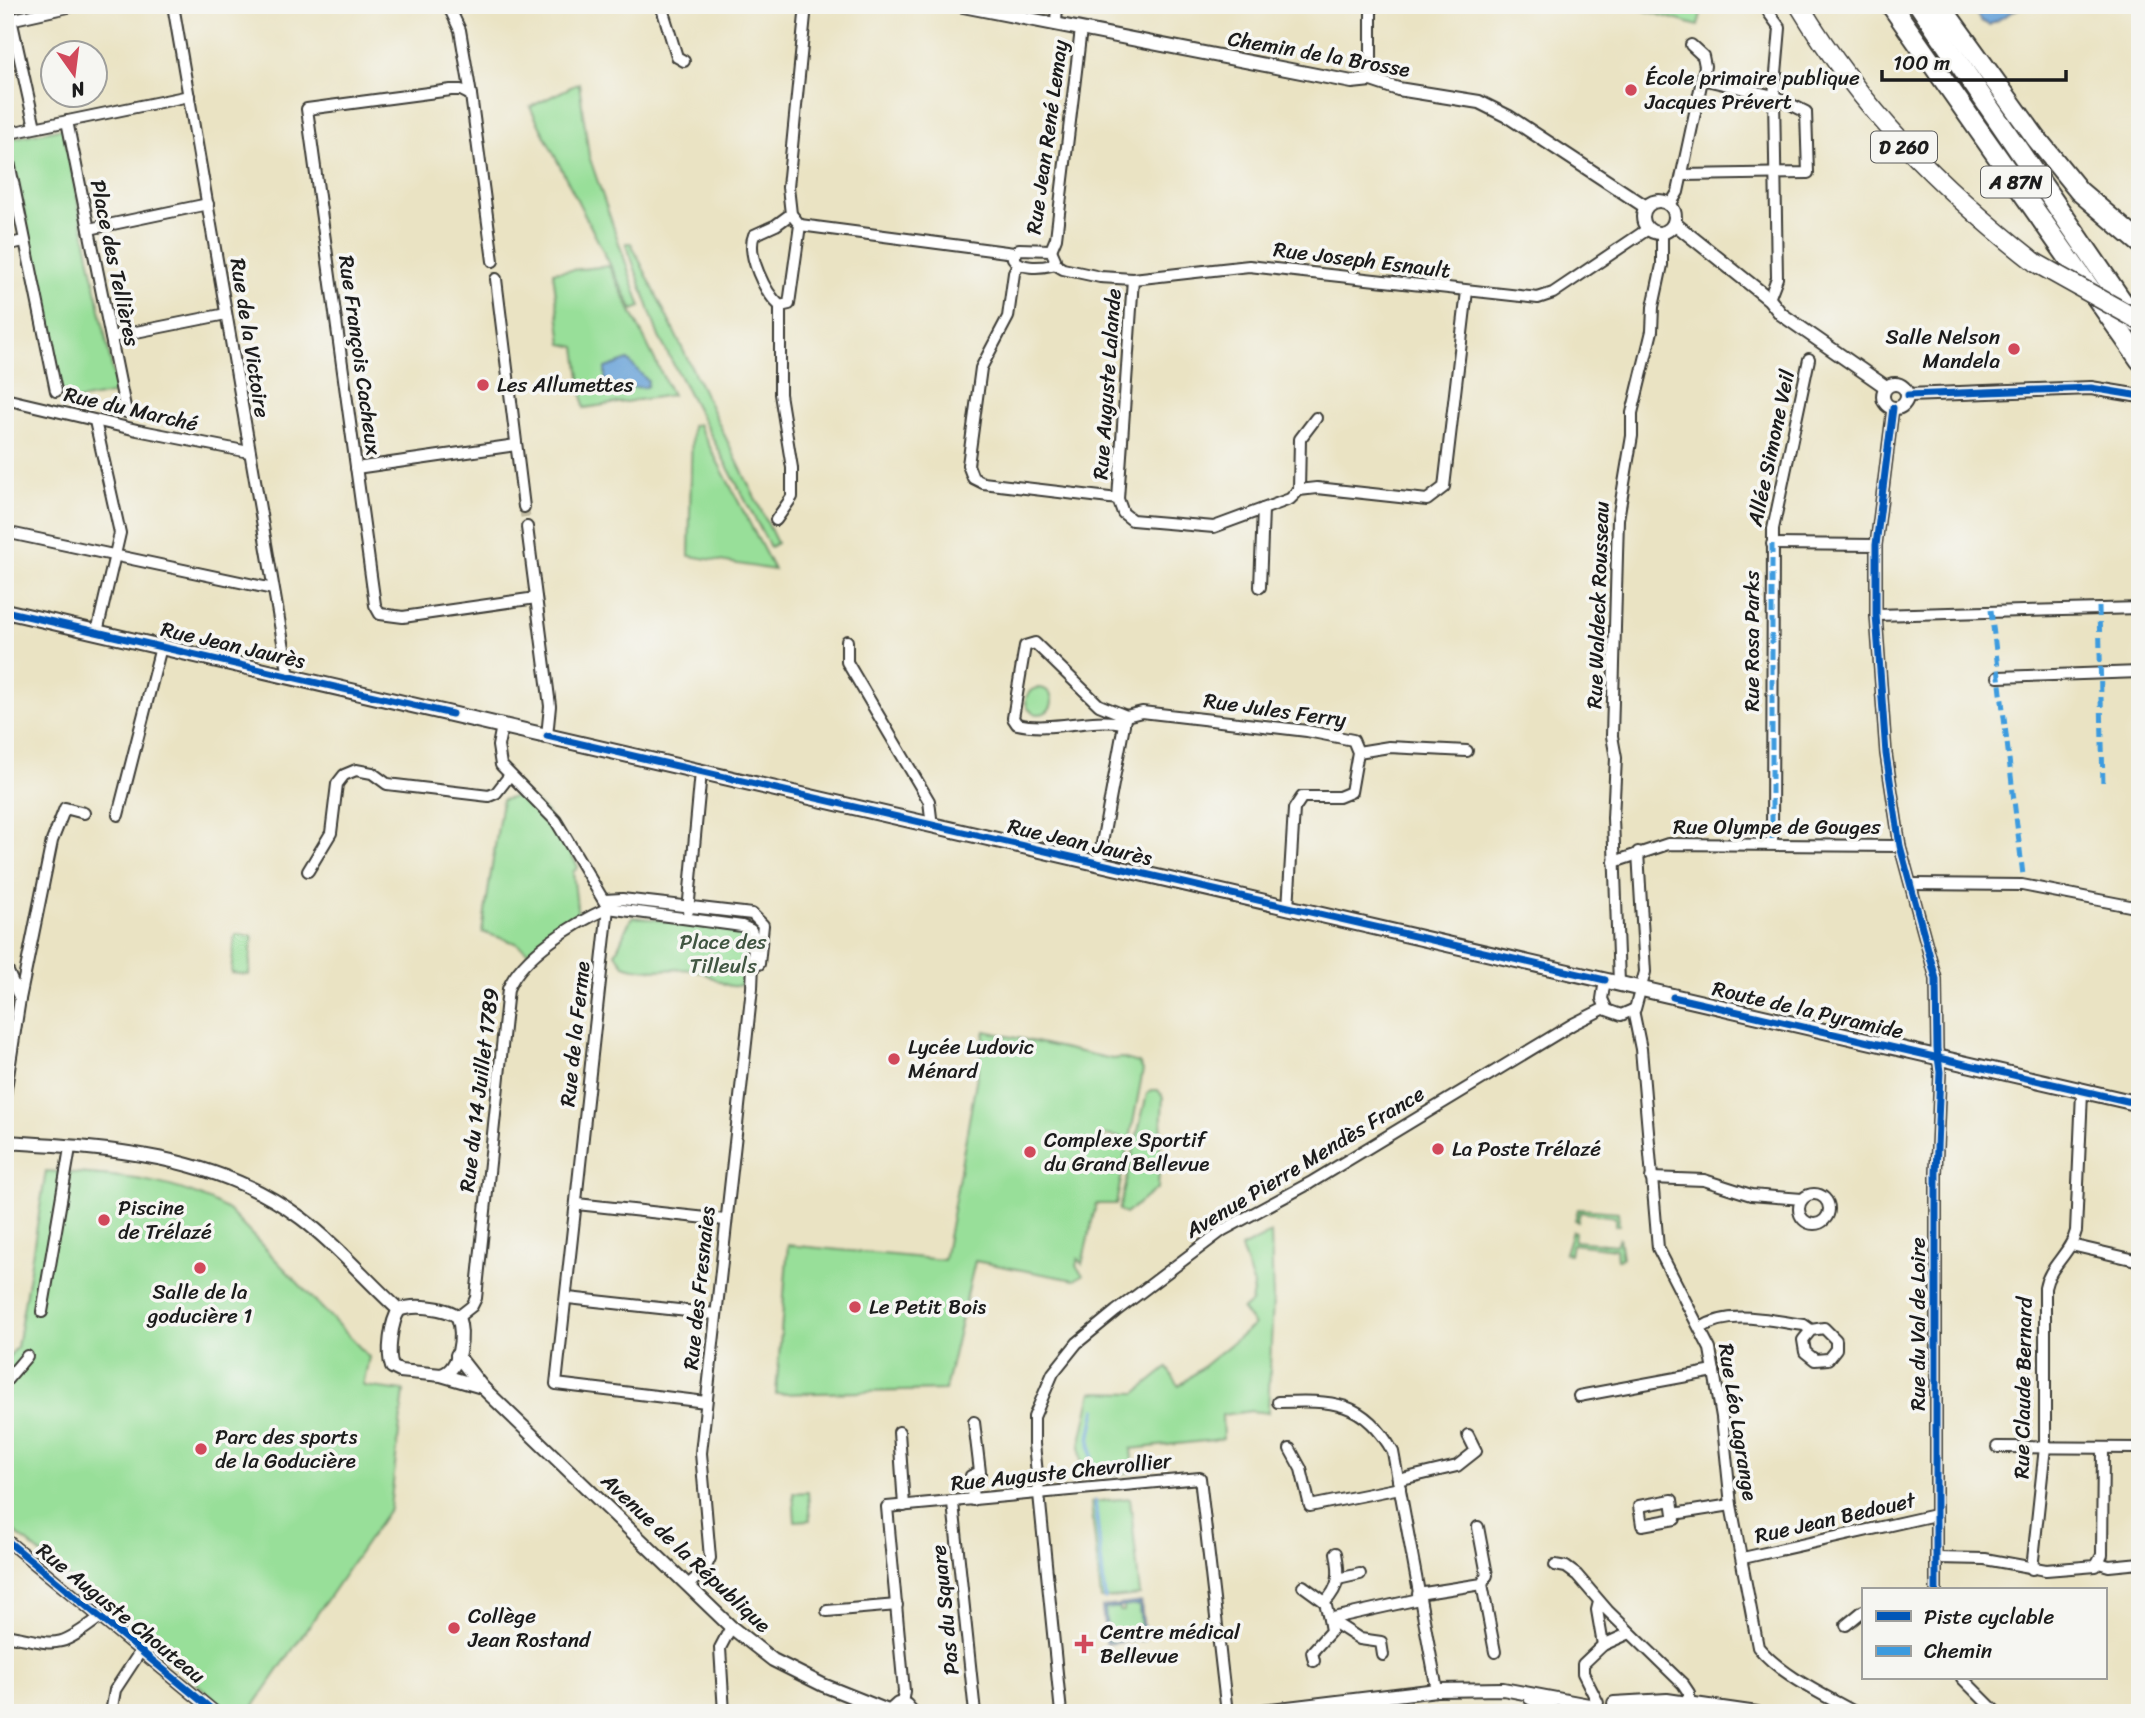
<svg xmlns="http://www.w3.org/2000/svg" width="2145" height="1718" font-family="Sriracha,sans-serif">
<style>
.green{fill:#98df99;stroke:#5a7e5a;stroke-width:2}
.water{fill:#68a2d8;stroke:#425f7a;stroke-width:2;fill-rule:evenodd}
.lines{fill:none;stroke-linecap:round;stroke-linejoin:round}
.stream{stroke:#68a2d8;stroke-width:3.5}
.minor-tunnel{stroke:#c1bba2;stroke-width:10;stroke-dasharray:10 5;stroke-linecap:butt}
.minor-casing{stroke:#3b3a35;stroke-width:14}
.tertiary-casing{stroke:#3b3a35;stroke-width:16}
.secondary-casing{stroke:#3b3a35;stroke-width:18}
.trunk-casing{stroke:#3b3a35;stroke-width:21}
.motorway-casing{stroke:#3b3a35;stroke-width:23}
.minor{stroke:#fff;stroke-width:10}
.tertiary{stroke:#fff;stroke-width:12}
.secondary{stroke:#fff;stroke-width:14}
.trunk{stroke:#fff;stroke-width:18}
.motorway{stroke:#fff;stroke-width:19}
.trunk-bridge-casing{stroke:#3b3a35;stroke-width:21;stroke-linecap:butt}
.trunk-bridge{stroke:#fff;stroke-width:18}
.quiet{stroke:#3c9bdf;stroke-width:5;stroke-dasharray:10 5;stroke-linecap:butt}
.cycleway-casing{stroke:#f6f6f2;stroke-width:11}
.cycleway{stroke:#0057b8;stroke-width:7}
.poi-dot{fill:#d1495b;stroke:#f6f6f2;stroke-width:2.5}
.labels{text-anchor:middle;stroke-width:7;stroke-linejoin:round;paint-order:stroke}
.shield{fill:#f6f6f2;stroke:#5d5d5c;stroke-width:2}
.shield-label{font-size:19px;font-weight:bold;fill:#1c1c1c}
.street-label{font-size:21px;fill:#1c1c1c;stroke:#f6f6f2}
.poi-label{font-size:21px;fill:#1c1c1c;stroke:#f6f6f2;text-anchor:start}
.park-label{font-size:21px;fill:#415642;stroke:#f6f6f2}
</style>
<rect width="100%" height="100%" fill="#f6f6f2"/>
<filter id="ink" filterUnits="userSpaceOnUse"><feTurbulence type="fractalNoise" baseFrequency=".0143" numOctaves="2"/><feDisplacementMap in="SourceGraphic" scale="14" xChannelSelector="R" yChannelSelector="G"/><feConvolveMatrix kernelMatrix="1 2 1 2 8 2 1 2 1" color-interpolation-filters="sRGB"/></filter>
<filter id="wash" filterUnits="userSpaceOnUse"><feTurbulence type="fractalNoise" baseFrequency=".00686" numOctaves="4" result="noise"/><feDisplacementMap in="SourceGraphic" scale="28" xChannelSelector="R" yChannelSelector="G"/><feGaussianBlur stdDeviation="1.57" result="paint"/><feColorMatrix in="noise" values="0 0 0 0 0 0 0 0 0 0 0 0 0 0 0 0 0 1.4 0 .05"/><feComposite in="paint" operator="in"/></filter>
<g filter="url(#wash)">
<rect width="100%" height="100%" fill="#eae3c3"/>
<g class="green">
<path d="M1626,5H1703L1698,26Z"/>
<path d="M579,83L589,156L641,307L633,310L530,107Z"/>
<path d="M63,128L117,393L73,401L61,389L56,361H52L55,357L9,139Z"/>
<path d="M626,243H631L777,543L770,547L659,337Z"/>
<path d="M609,266L672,395L584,408L576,347L562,344L553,272Z"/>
<path d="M698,424L774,570L689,556L692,426Z"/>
<circle cx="1039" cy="701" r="13"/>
<path d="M519,796C549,800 565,843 578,867L573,872L578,916L528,952L516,943L482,932L502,800Z"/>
<path d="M633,917L745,930L750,937L746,983C726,994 713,973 695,970C671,967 648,974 624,965L615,953C623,940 624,928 633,917Z"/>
<path d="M235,934L252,936L249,975L231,973Z"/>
<path d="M985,1031L1112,1059L1122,1058L1139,1063L1143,1070L1130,1139L1099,1134V1139L1128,1144L1116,1204H1096L1082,1264L1078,1259L1076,1266L1083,1275L1074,1280L975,1261L945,1390L776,1394L788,1245L944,1260Z"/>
<path d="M1152,1090H1158L1163,1097L1158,1188L1125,1214L1119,1210L1147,1094Z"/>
<path d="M46,1171C109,1175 173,1177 228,1210L369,1357L363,1386L404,1391L390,1508L249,1713H232L5,1524V1361L17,1347Z"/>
<path d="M1578,1209L1618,1212L1619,1225H1615V1217L1580,1212L1578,1221L1575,1220Z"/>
<path d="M1572,1231L1575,1232L1574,1241L1616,1245L1619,1237L1622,1258L1617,1259L1616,1249L1572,1244L1570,1254L1565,1253Z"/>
<path d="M1271,1233L1273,1298L1268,1413L1251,1411L1222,1415L1223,1439L1131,1449L1133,1472L1082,1477L1080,1446L1092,1392L1136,1393L1167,1368L1179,1386L1254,1325L1242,1310L1251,1303L1254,1286L1241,1248Z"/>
<path d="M808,1492L810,1520L795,1521L793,1493Z"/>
<path d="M1130,1498L1140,1595L1101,1599L1091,1502Z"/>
<path d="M1139,1605L1142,1638L1127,1640L1126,1636H1123V1640L1108,1642L1104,1608L1120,1607V1611H1124V1606Z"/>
</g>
<g class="water">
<path d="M1970,5H2024L1989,25L1981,21Z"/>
<path d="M628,360L648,381L647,387L605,388V368Z"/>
<path d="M1141,1602L1145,1640L1106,1644L1102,1607ZM1139,1605L1142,1638L1108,1642L1105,1609Z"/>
</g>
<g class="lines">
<g class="stream">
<path d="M1093,1476L1090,1439L1096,1409"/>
<path d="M1095,1501L1105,1599"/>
</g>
</g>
</g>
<g filter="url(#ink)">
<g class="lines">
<path class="minor-tunnel" d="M524,507L527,527"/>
<g class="minor-casing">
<g id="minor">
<path d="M8,5L35,127"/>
<path d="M173,5L289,677"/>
<path d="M448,5L460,30L471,95L493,261"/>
<path d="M661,5L677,57L684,61"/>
<path d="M1371,5V80"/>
<path d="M5,21L77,5"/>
<path d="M1056,23L1057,5"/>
<path d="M1702,79L1774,96L1777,278L1769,299"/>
<path d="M471,95L461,90H451L307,109L375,605L380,614L403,617L536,598"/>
<path d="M67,121L126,412"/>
<path d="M5,134L189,96"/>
<path d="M5,143L56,391"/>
<path d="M1683,175L1808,173L1806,112L1774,96L1780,28L1769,13"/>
<path d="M1670,205L1678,192L1705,66L1703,56L1691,45"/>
<path d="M800,225L1014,253"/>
<path d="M89,229L208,204"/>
<path d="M5,245L24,241"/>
<path d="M1019,249L1051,250L1055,259L1052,265C1039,268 1020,269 1013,258Z"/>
<path d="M1051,250L1056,238L1081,29"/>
<path d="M1053,263L1063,269L1100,277L1133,279L1249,266L1538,298L1553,293L1648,229"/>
<path d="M1019,264L1014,273L1008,317L981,368L968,465L973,478L983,483L1118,499L1133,279"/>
<path d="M496,279L524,507"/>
<path d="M780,306C765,293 746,254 754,235L776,225L791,214"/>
<path d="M111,337L226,314"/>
<path d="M5,399L137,430L249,452"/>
<path d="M1893,408L1876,545V615L1886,754L1900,846L1936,979L1937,1049L1940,1072L1936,1173V1590"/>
<path d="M95,421L120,533L97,632"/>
<path d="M356,468L516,445"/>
<path d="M1299,490L1300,439L1316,418"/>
<path d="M1118,499L1123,513L1132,520L1214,527L1290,499L1299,490L1317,488L1427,500L1444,487L1467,291"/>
<path d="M776,520L792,497V468L780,394V306L789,304L800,225L791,214L788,187L806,5"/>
<path d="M527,527L550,706L547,736"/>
<path d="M5,532L273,589"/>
<path d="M1772,544L1876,545"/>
<path d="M1260,587L1263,509"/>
<path d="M1876,615L2140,608"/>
<path d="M847,641V662L929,801L932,826"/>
<path d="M1998,677L2140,672"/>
<path d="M1126,716L1142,712L1307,731L1353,740L1358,752L1351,792L1339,797H1302L1294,809L1288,908"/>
<path d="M1123,723C1088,717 1052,732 1017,724L1013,718L1025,646L1035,643L1099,705L1126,716"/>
<path d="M502,726L498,746L501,765L556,821L608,908L556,1384L706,1402"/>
<path d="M1358,752L1389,747L1467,751"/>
<path d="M118,815L161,647"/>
<path d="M1772,843L1773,529L1809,359"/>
<path d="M1614,862L1668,844L1900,846"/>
<path d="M1098,865L1125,719"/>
<path d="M308,871L331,833L337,784L344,775L356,770L372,773L387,784L489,796L496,793L510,775"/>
<path d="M1911,884L2022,885L2140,908"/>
<path d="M604,900L622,899L752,914L763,925L759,964"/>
<path d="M608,908L742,926L751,930L754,938L752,988L701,1453L710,1558L704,1571L688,1585"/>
<path d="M688,911L701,772"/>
<path d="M5,965L20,999"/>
<path d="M1605,980L1602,999L1607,1010L1621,1015L1635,1009L1645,972L1638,852"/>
<path d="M1619,983L1613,818L1616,758L1612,736L1618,519L1632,436V413L1652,331L1653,307L1662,265V233"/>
<path d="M1633,1010L1641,1049L1658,1248L1710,1349L1722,1417L1731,1505L1758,1647C1782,1676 1824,1695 1856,1713"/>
<path d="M5,1095L20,999L52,841L65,808L84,813"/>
<path d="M1651,1178L1704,1180L1751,1195L1802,1199"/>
<circle cx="1814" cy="1209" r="15"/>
<path d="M577,1204L725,1220"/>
<path d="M2071,1245L2140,1261"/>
<path d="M568,1298L715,1314"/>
<path d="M42,1312L70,1148"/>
<path d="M458,1317L472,1306L476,1298L508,989C522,955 575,923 608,908"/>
<path d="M1701,1328C1730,1309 1772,1321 1804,1325L1811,1330L1824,1328L1836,1340V1349L1828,1359L1815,1360L1805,1352L1803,1340L1811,1330"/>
<path d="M5,1382L27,1356"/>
<path d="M1579,1396L1714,1371"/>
<path d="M1278,1402C1332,1400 1364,1400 1393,1452L1437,1690"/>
<path d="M899,1432L904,1506"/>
<path d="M1997,1447L2140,1448"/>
<path d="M1290,1449L1301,1469L1310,1506L1400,1488"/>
<path d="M1398,1480L1457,1466L1476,1451L1468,1435"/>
<path d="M973,1500L971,1476L980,1472L974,1422"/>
<path d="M953,1503L975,1713"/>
<path d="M1674,1514L1672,1500L1639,1506L1642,1525L1675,1519L1674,1514L1731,1505"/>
<path d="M5,1539L216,1713"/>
<path d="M1336,1553C1340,1573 1340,1587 1325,1602L1329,1619L1360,1639L1381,1642L1383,1655"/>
<path d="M1743,1558L1935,1515"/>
<path d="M1936,1558L1985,1559L2046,1570L2096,1566L2102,1555L2103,1448"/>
<path d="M2099,1563L2109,1566L2140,1563"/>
<path d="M1555,1565L1566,1567L1577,1575L1608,1611L1683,1684L1689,1693V1702"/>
<path d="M2032,1569L2045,1447V1288C2049,1266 2071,1253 2076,1231L2082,1092"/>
<path d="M1338,1579L1360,1574"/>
<path d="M1482,1584L1495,1652"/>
<path d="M1303,1586L1325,1602"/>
<path d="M1418,1594L1482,1584L1487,1575L1478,1527"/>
<path d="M1599,1602L1597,1610L1603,1645"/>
<path d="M827,1611L897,1605"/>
<path d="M1846,1625L1863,1611"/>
<path d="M5,1635C58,1644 55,1651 99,1618"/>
<path d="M1314,1661L1312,1652L1331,1631L1329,1619L1419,1599"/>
<path d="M1962,1678L1997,1713"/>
<path d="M1598,1703L1583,1673V1664L1603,1645L1630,1633"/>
<path d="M902,1704L904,1691L887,1507L1200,1478L1227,1713"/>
<path d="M111,1713L115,1690L140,1652"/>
<path d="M724,1713L720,1648L731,1627"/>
<path d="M1061,1713L1034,1444V1417L1053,1373L1077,1343L1116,1311L1223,1230L1310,1183L1573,1024L1605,1008"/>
</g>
</g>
<g class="tertiary-casing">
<g id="tertiary">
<path d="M958,5L1352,82L1371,80L1398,89L1479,102L1509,117L1646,207"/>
<circle cx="1659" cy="217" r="16"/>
<path d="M1674,223L1769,299L1781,314L1886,387"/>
<circle cx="1895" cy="396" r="12"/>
<path d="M1908,395L2091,388L2140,396"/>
<path d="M5,1142C108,1148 215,1154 301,1218C337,1245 366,1280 399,1310"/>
<path d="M457,1355L482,1387L731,1627L773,1660L823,1685L888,1711"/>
<path d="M441,1375C461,1370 464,1334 458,1317C446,1307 413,1304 399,1310C391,1322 387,1353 392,1367L400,1371L441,1375L482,1387"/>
<path d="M1530,1698L1559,1713"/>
<path d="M1614,1703L1667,1700L1757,1713"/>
<path d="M888,1713L898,1704L906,1705L913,1713"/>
<path d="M1246,1713L1437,1690L1503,1689L1594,1706"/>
<path d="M1645,1713H1686"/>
</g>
</g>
<g class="secondary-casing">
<path id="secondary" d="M5,611L2140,1104"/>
</g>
<g class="trunk-casing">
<path id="trunk" d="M1799,5C1863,111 1939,187 2036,263"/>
</g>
<g class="motorway-casing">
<g id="motorway">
<path d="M1891,5L2140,360"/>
<path d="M1919,5L2137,323"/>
<path d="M1940,5L2036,138L2079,191L2140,243"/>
</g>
</g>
<use href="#minor" class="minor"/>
<use href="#tertiary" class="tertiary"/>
<use href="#secondary" class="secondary"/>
<use href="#trunk" class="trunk"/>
<use href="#motorway" class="motorway"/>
<g class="trunk-bridge-casing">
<path id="trunk-bridge" d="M2036,263L2140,321"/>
</g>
<use href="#trunk-bridge" class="trunk-bridge"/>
<g class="quiet">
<path d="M1772,544V843"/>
<path d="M2099,607L2103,787"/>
<path d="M1991,610L2023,875"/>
</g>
<g class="cycleway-casing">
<g id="cycleway">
<path d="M1908,395L2091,388L2140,396"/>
<path d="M1893,408L1876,545V615L1886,754L1900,846L1936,979L1937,1049L1940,1072L1936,1173V1590"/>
<path d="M5,611L452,714"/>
<path d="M547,736L1605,980"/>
<path d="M1673,997L2140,1104"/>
<path d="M5,1539L216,1713"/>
</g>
</g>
<use href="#cycleway" class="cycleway"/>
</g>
</g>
<g class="poi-dot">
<circle cx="1631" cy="90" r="7"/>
<circle cx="2014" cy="349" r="7"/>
<circle cx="483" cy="385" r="7"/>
<circle cx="894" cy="1059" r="7"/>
<circle cx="1438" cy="1149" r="7"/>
<circle cx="1030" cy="1152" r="7"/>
<circle cx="104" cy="1220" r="7"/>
<circle cx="200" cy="1268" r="7"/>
<circle cx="855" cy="1307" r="7"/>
<circle cx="201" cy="1449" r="7"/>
<circle cx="454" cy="1628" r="7"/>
<path d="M1080.5 1633.5h7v7h7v7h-7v7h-7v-7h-7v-7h7z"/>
</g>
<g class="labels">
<g class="shield">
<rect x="1871" y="131.5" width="66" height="31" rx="5"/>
<rect x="1981" y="166.5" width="70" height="31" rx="5"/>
</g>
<g class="shield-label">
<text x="1904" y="154">D 260</text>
<text x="2016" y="189">A 87N</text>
</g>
<g class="street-label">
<text transform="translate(1319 54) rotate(10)" y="7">Chemin de la Brosse</text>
<text transform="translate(1047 137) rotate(-82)" y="7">Rue Jean René Lemay</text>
<text transform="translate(1362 260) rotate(7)" y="7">Rue Joseph Esnault</text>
<text transform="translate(115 263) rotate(78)" y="7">Place des Tellières</text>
<text transform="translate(250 338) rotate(81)" y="7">Rue de la Victoire</text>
<text transform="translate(360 355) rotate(82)" y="7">Rue François Cacheux</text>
<text transform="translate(1107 384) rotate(-86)" y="7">Rue Auguste Lalande</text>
<text transform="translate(131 409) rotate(13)" y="7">Rue du Marché</text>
<text transform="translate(1771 448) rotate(-78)" y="7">Allée Simone Veil</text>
<text transform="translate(1598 605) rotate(-88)" y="7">Rue Waldeck Rousseau</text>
<text transform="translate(1752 641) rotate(-90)" y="7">Rue Rosa Parks</text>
<text transform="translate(233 645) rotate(13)" y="7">Rue Jean Jaurès</text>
<text transform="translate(1275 710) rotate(8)" y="7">Rue Jules Ferry</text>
<text x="1777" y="834">Rue Olympe de Gouges</text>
<text transform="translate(1080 842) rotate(13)" y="7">Rue Jean Jaurès</text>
<text transform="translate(1808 1010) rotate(13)" y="7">Route de la Pyramide</text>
<text transform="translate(575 1034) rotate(-84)" y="7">Rue de la Ferme</text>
<text transform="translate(479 1090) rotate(-83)" y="7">Rue du 14 Juillet 1789</text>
<text transform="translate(1305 1162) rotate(-31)" y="7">Avenue Pierre Mendès France</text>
<text transform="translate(699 1288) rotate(-84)" y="7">Rue des Fresnaies</text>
<text transform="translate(1918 1324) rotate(-90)" y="7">Rue du Val de Loire</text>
<text transform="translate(2023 1388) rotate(-89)" y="7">Rue Claude Bernard</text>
<text transform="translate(1738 1422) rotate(81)" y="7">Rue Léo Lagrange</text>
<text transform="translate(1061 1472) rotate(-6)" y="7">Rue Auguste Chevrollier</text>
<text transform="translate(1835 1518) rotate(-13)" y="7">Rue Jean Bedouet</text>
<text transform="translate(686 1553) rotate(43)" y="7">Avenue de la République</text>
<text transform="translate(945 1610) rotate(-96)" y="7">Pas du Square</text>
<text transform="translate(121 1613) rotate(39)" y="7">Rue Auguste Chouteau</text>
</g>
<g class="poi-label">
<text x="1645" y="85">École primaire publique<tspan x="1645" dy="24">Jacques Prévert</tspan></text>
<text x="2000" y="344" text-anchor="end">Salle Nelson<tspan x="2000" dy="24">Mandela</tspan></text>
<text x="497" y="392">Les Allumettes</text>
<text x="908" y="1054">Lycée Ludovic<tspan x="908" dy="24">Ménard</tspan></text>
<text x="1044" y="1147">Complexe Sportif<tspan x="1044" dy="24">du Grand Bellevue</tspan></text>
<text x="1452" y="1156">La Poste Trélazé</text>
<text x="118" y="1215">Piscine<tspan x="118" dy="24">de Trélazé</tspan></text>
<text x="200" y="1299" text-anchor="middle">Salle de la<tspan x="200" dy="24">goducière 1</tspan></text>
<text x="869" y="1314">Le Petit Bois</text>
<text x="215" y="1444">Parc des sports<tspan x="215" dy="24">de la Goducière</tspan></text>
<text x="468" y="1623">Collège<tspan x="468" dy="24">Jean Rostand</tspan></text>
<text x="1100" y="1639">Centre médical<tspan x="1100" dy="24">Bellevue</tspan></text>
</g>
<g class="park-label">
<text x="723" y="949">Place des<tspan x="723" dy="24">Tilleuls</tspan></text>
</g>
</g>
<rect width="2145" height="1718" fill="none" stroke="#f6f6f2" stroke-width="28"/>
<rect x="1862" y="1588" width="245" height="91" fill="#f6f6f2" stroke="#9f9f9c" stroke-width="2"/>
<rect x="1876" y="1611" width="35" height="10" fill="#0057b8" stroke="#9f9f9c" stroke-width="2"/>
<text x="1924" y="1624" font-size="21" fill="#1c1c1c">Piste cyclable</text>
<rect x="1876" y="1646" width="35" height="10" fill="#3c9bdf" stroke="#9f9f9c" stroke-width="2"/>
<text x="1924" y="1658" font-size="21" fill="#1c1c1c">Chemin</text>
<g transform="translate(74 74) rotate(166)"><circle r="33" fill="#f6f6f2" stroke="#9f9f9c" stroke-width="2"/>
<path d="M0-5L12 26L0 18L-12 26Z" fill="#d1495b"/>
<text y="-10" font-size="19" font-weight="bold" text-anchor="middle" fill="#1c1c1c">N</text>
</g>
<path d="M1882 70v10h184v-10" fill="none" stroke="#1c1c1c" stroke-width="3.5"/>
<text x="1893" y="70" font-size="21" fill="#1c1c1c" stroke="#f6f6f2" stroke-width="5" paint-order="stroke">100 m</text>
</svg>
